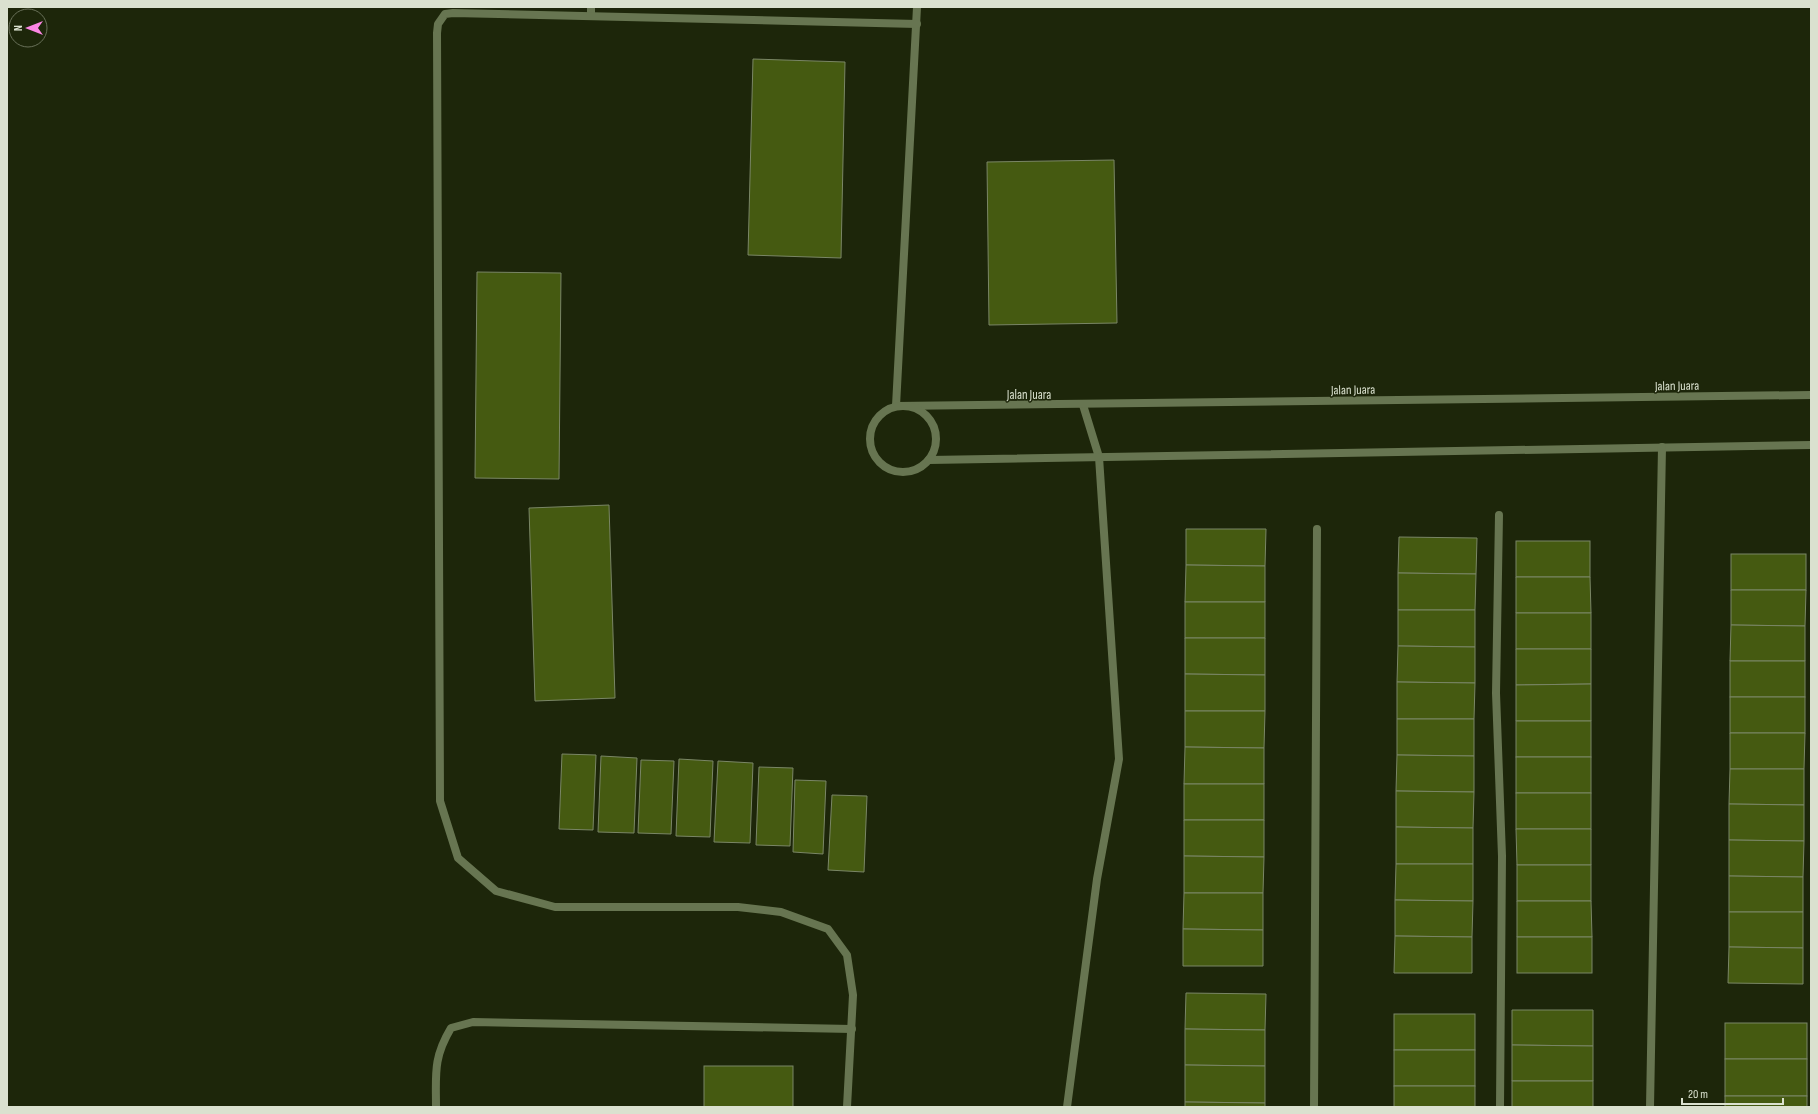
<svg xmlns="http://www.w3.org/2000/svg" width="1818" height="1114" font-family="'Sofia Sans Condensed',sans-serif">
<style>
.building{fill:#455a11;stroke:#7a8666}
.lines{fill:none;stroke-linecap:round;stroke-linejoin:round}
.service{stroke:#677551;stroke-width:8}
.minor{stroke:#677551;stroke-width:8}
.labels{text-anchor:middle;stroke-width:3;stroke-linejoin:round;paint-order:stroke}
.street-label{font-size:13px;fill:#dae1cf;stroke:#1d260a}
</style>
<rect width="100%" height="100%" fill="#1d260a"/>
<g class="building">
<path d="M753,59L845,62L841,258L748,255Z"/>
<path d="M1114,160L1117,323L989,325L987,162Z"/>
<path d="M477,272L561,273L559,479L475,478Z"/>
<path d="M609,505L615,698L535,701L529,508Z"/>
<path d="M1186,529H1266L1265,566L1186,565Z"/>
<path d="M1399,537L1477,538L1476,574L1398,573Z"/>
<rect x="1516" y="541" width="74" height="36"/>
<rect x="1731" y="554" width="75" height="36"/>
<path d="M1186,565L1265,566V602H1185Z"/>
<path d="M1398,573L1476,574L1475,610H1398Z"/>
<path d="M1516,577H1590L1591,613H1516Z"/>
<path d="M1731,590H1806L1805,626L1731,625Z"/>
<rect x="1185" y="602" width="80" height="36"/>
<path d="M1398,610H1475V647L1398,646Z"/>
<rect x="1516" y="613" width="75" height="36"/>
<path d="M1731,625L1805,626V661H1730Z"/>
<path d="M1185,638H1265V675L1185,674Z"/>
<path d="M1398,646L1475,647V683L1397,682Z"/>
<path d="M1516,649H1591V684L1516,685Z"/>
<rect x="1730" y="661" width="75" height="36"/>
<path d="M1185,674L1265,675V711H1185Z"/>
<path d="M1397,682L1475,683L1474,719H1397Z"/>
<path d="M1591,684V721H1516V685Z"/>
<rect x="1730" y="697" width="75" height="36"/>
<path d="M1185,711H1265L1264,748L1185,747Z"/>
<path d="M1397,719H1474V756L1397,755Z"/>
<rect x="1516" y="721" width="75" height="36"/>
<path d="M1730,733H1805L1804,769H1730Z"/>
<path d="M1185,747L1264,748V784H1184Z"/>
<path d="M562,754L596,755L593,830L559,829Z"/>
<path d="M1397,755L1474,756V792L1396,791Z"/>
<path d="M601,756L637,758L634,833L598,832Z"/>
<rect x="1516" y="757" width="75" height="36"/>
<path d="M679,759L713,761L710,837L676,836Z"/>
<path d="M641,760L674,761L671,834L638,833Z"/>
<path d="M718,761L753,763L750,843L714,842Z"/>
<path d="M759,767L793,768L790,846L756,845Z"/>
<path d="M1730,769H1804V805L1729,804Z"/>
<path d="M795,780L826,781L823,854L793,852Z"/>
<rect x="1184" y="784" width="80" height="36"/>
<path d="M1396,791L1474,792L1473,828L1396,827Z"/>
<rect x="1516" y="793" width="75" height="36"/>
<path d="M832,795L867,796L864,872L828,870Z"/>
<path d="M1729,804L1804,805V841L1729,840Z"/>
<path d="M1184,820H1264V857L1184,856Z"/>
<path d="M1396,827L1473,828V864H1396Z"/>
<path d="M1516,829H1591V865H1517Z"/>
<path d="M1729,840L1804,841L1803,877L1729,876Z"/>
<path d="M1184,856L1264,857L1263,893H1184Z"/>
<path d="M1396,864H1473V901L1395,900Z"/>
<rect x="1517" y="865" width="74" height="36"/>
<path d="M1729,876L1803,877V912H1729Z"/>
<path d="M1184,893H1263V930L1183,929Z"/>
<path d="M1395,900L1473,901L1472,937L1395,936Z"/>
<path d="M1517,901H1591L1592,937H1517Z"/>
<path d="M1729,912H1803V948L1729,947Z"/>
<path d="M1183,929L1263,930V966H1183Z"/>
<path d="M1395,936L1472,937V973H1394Z"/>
<rect x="1517" y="937" width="75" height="36"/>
<path d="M1729,947L1803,948V984L1728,983Z"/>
<path d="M1186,993L1266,994L1265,1030L1185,1029Z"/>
<path d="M1512,1010H1593V1046L1512,1045Z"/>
<rect x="1394" y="1014" width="81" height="36"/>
<rect x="1725" y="1023" width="82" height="36"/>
<path d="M1185,1029L1265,1030V1066L1185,1065Z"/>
<path d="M1512,1045L1593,1046V1081H1512Z"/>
<rect x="1394" y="1050" width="81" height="36"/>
<rect x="1725" y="1059" width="82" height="37"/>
<path d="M1185,1065L1265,1066V1103L1185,1102Z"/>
<rect x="704" y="1066" width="89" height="41"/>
<rect x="1512" y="1081" width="81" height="26"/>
<rect x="1394" y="1086" width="81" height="21"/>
<rect x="1725" y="1096" width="82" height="11"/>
<path d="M1185,1102L1265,1103V1107H1185Z"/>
</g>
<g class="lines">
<g class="service">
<path d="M591,7V16"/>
<path d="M1499,515L1496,693L1502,856L1500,1107"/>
<path d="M1067,1107L1097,879L1119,759L1099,457L1083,405"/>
</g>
<g class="minor">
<path d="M896,406L1811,395"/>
<path d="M896,406L917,7"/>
<circle cx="903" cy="439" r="33"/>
<path d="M929,460L1811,445"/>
<path d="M436,1107C436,1074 433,1058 451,1028L473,1022L852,1029"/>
<path d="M847,1107L853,995L847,955L828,929L781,912L738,907H555L496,891L458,858L440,801L437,33L438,24L445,14L453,13L917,24"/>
<path d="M1314,1107L1317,529"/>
<path d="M1650,1107L1662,447"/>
</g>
</g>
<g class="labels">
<g class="street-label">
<text transform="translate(1677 385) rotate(-1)" y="5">Jalan Juara</text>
<text transform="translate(1353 389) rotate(-1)" y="5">Jalan Juara</text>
<text x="1029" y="399">Jalan Juara</text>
</g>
</g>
<rect width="1818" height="1114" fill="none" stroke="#dae1cf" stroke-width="16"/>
<g transform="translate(28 28) rotate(270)"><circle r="19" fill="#1d260a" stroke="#697159"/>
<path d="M0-3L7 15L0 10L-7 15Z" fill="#fc86e4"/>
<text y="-6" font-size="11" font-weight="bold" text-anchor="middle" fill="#dae1cf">N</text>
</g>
<path d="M1682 1098v6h101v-6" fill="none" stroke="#dae1cf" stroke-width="2"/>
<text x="1688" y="1098" font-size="12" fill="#dae1cf" stroke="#1d260a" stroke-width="3" paint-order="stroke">20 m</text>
</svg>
